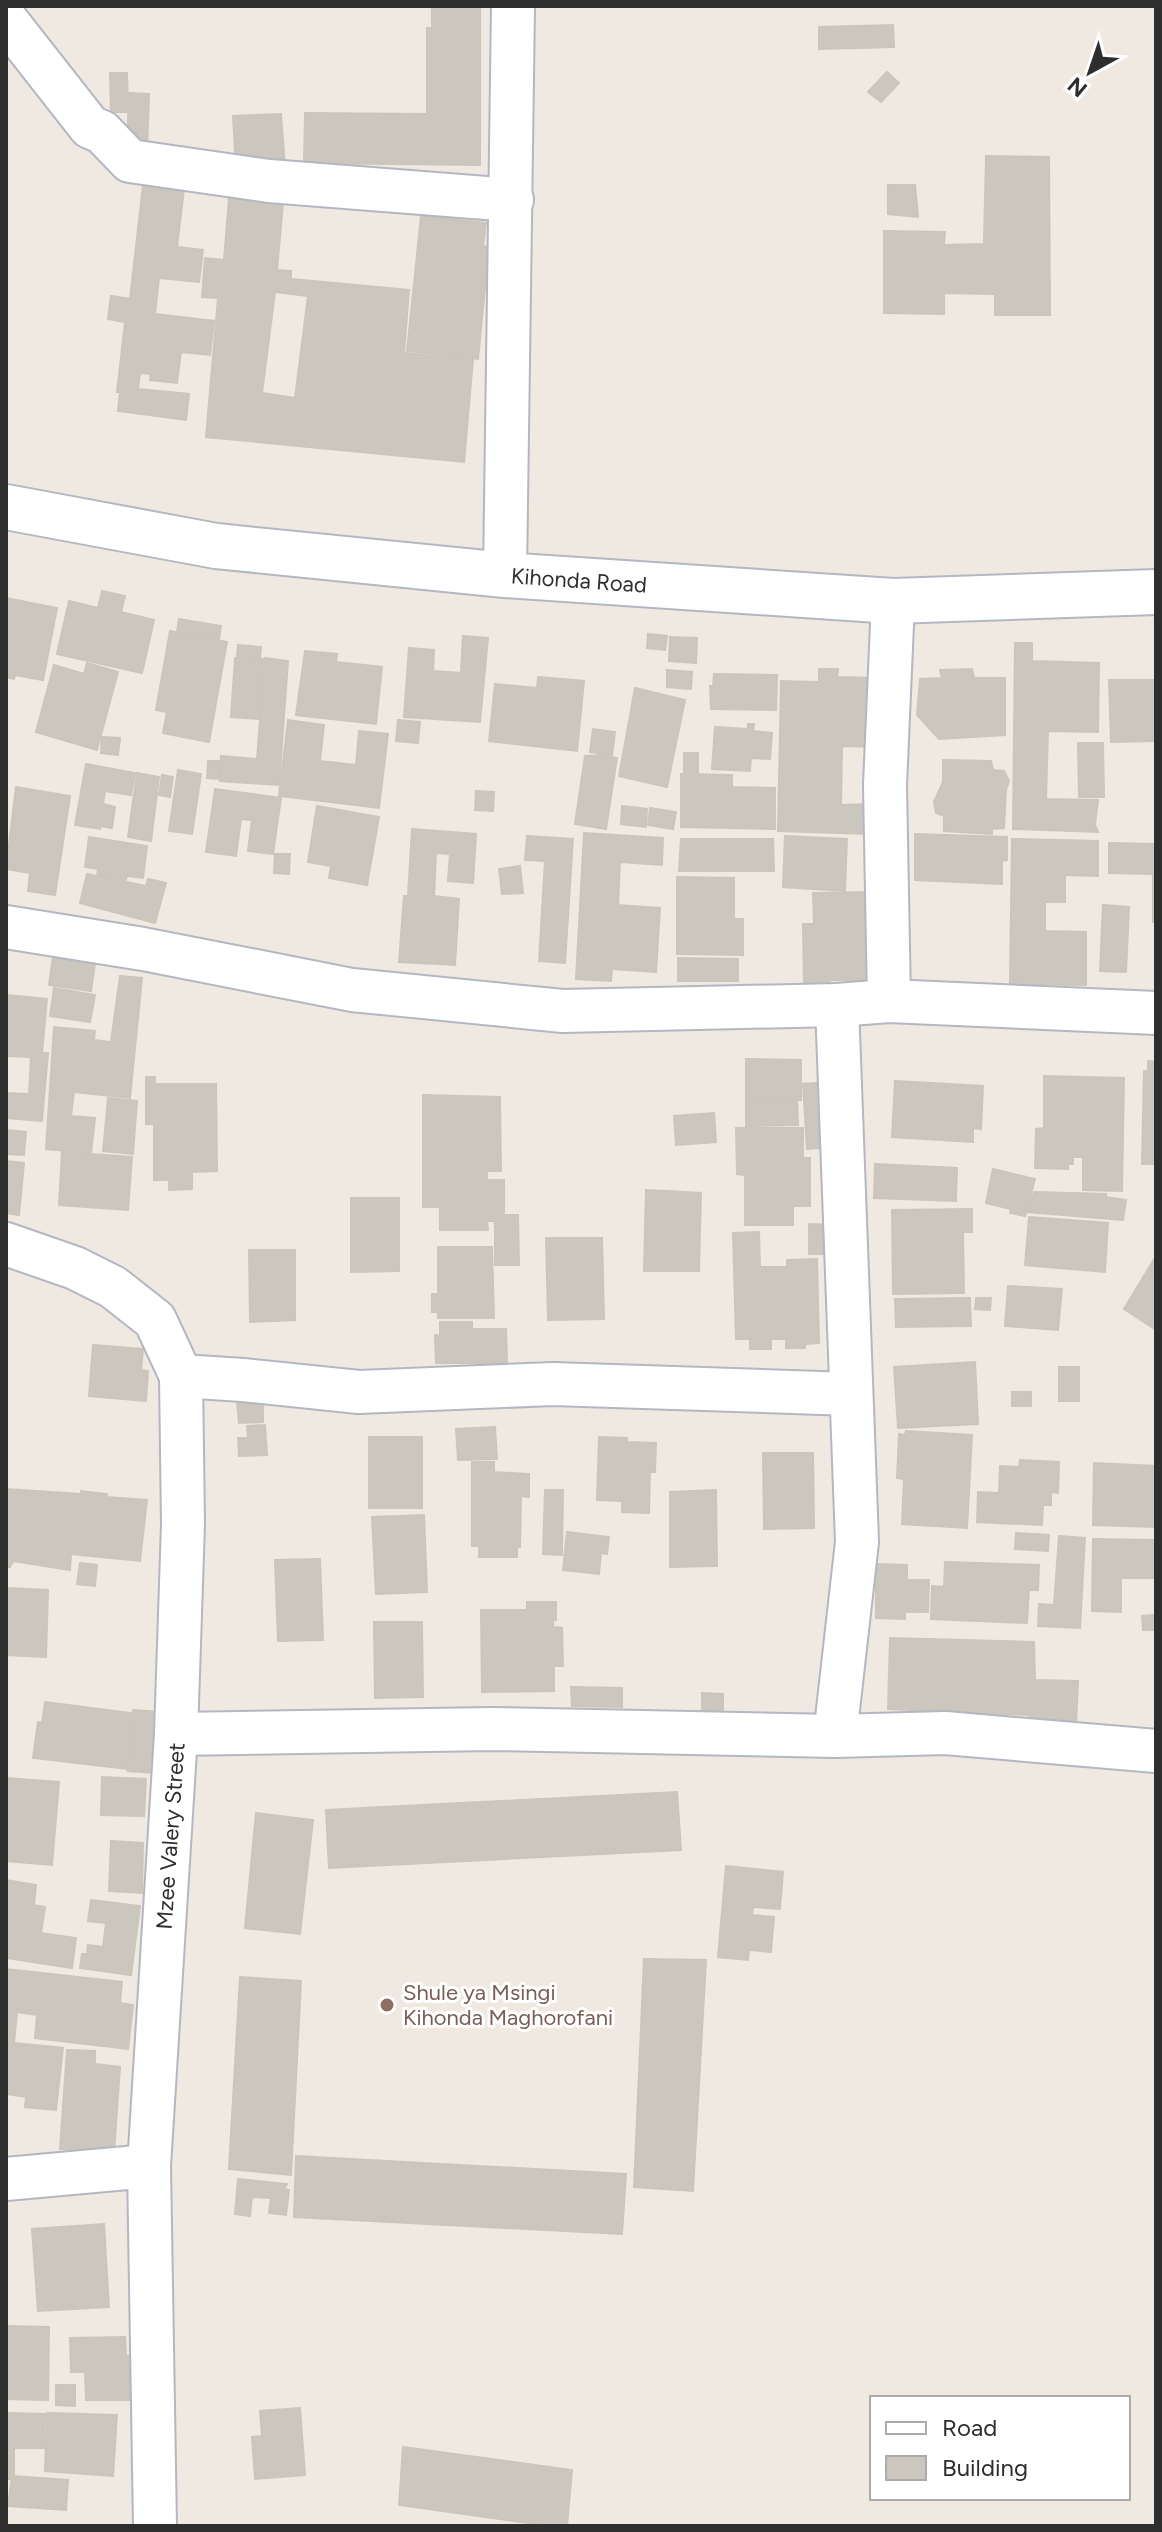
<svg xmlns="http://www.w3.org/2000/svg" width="1162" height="2532" font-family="Figtree,sans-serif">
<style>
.building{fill:#cbc7bf;stroke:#cbc5ba;stroke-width:2;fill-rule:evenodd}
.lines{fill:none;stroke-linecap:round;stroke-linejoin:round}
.minor-casing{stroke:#b4b7c1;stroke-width:46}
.tertiary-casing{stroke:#b4b7c1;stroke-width:48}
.minor{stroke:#fff;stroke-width:42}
.tertiary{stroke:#fff;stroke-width:44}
.education-dot{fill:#8d6e63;stroke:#fff;stroke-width:3}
.labels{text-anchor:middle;stroke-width:6;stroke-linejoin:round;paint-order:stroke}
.street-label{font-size:22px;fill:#2e2e2e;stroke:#fff}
.education-label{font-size:22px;fill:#785e54;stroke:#fff;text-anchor:start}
</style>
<rect width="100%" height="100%" fill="#efe9e1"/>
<g class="building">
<path d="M432,6H480V165L304,163L305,113L427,114V28H432Z"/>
<path d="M893,25L894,47L819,49V27Z"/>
<path d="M887,72L899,83L881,102L868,92Z"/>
<path d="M110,73H127L128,112H111Z"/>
<path d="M129,93L149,94L147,152L127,151Z"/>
<path d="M281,114L285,167L236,169L233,116Z"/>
<path d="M986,156L1049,157L1050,315H995V294L944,293V314L884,313V231L945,232L944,245L984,244Z"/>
<path d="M143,185L184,189L177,247L203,250L199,282L159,278L155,314L214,321L210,355L181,352L177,383L150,380L151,374L140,373L138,389L189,394L186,420L118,411L120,392H117L125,322L108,319L111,296L130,299Z"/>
<path d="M888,185H915L918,217L888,214Z"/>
<path d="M229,198L283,203L277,270L291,271V279L409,290L404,353L473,360L464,462L206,437L218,298L202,297L205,258L224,260ZM275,292L308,296L295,398L262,393Z"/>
<path d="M421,216L486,223L483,246L489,247L478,359L407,351Z"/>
<path d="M102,591L125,596L121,612L154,620L142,673L57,654L69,601L98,608Z"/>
<path d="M6,598L57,608L43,680L15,675L14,679L6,677Z"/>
<path d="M179,619L221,626L219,639L177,632Z"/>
<path d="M170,631L227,642L209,742L163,733L167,712L156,710Z"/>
<path d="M648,634L667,636L665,650L647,648Z"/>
<path d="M463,636L488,638L480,722L404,717L409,648L434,650L433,671L461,673Z"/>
<path d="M670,637L697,638L696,663L669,661Z"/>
<path d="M1015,643H1032V661L1099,663L1098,732L1048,731L1046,799L1098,800L1095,825L1098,832L1013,829Z"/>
<path d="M238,645L261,647L260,658L237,656Z"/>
<path d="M305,651L337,654L336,662L382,667L376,724L296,715Z"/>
<path d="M235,658L263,659L260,719L231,717Z"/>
<path d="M265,658L288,661L279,785L220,781L221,756L257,759Z"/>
<path d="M87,663L118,672L97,750L36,732L54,665L84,674Z"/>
<path d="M819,669H838L837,677L877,678L876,747L842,746L841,805L872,804L871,834L778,831L781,681L819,682Z"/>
<path d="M972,669L974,678H1005V735L939,739L917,715L920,679L942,678L940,670Z"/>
<path d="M667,670L692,672L691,689L667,687Z"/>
<path d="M714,674L777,675L776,710L711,709L710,686H713Z"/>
<path d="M538,677L584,681L577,751L489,741L495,684L537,688Z"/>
<path d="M1109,680H1156V741L1111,742Z"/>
<path d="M635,688L685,700L667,787L619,776Z"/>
<path d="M288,720L324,725L320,761L356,765L359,731L388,734L379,808L279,796Z"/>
<path d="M398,720L420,722L418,743L396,741Z"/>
<path d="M748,724H754L753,731L772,733L770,759L751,758L750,771L712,769L715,727L748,729Z"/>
<path d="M593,729L615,732L612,755L590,752Z"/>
<path d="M102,737L120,738L118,755L101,753Z"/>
<path d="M1078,743H1103L1104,797H1079Z"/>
<path d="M684,753H698V773L684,772Z"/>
<path d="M602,755L617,758L606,829L575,824L585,756Z"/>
<path d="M943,760L991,761L993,770L1004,771L1009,781L1006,790L1004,828L992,829V834L944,831V816L936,813L934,802L943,782Z"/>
<path d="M208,761H220L219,779L207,778Z"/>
<path d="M86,764L135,773L131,795L105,791L103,804L115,807L112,828L101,826L100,829L75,825Z"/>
<path d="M178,770L201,774L192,834L169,831Z"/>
<path d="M137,773L159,777L151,841L128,837Z"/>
<path d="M681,774L732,775V787L775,788V829L681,827Z"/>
<path d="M162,775L173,777L170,797L159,795Z"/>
<path d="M16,787L70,796L55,895L28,891L30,873L6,869Z"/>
<path d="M215,789L281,798L273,854L248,851L252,820L241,819L236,856L206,852Z"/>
<path d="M476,791L494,792L493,811L475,810Z"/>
<path d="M317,806L379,817L367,885L329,878L331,866L308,862Z"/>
<path d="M622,806L647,809L646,827L621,824Z"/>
<path d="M650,808L676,812L673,829L648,825Z"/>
<path d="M412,829L476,834L473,883L448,881L450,854L436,853L434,896L459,899L455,965L399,962L404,896H408Z"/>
<path d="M584,833L663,838L662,865L620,862L618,905L660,908L656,972L612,969L611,981L576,979Z"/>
<path d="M915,834L1007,837V860L1002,861V884L915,880Z"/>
<path d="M527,836L573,839L565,963L539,961L545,861L525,860Z"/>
<path d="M785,836L847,839L845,891L783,887Z"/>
<path d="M89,837L147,846L143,878L127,876L125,882L97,876L98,869L85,867Z"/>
<path d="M681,839H773L774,871H679Z"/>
<path d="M1012,839L1098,841V876L1065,875V902H1045V931L1086,932V985L1010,984Z"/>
<path d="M1109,843L1156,844V922H1153V874L1109,873Z"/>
<path d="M275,854H290L289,874L274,873Z"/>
<path d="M520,866L523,893L502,894L499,869Z"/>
<path d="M87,874L146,886L148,879L166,883L155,923L80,903Z"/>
<path d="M677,877L734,878V919H743V955L677,954Z"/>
<path d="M871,892L872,980H830V986H804L803,924H814L813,893Z"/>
<path d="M1103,905L1129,907L1126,972L1100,971Z"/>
<path d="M53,957L95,963L91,991L49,985Z"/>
<path d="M678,958L738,959V981H678Z"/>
<path d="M120,976L142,978L130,1098L74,1092L71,1116L95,1118L91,1153L46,1149L54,1027L95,1031L94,1040L111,1042Z"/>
<path d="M6,982V995L47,999L42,1053H48L42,1121L6,1118V1093L29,1094L31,1057L6,1056Z"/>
<path d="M54,988L95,995L90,1022L50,1016Z"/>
<path d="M746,1059L801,1060V1100L746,1099Z"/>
<path d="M1148,1061L1156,1062V1164H1142L1144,1071H1148Z"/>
<path d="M1044,1076L1124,1078L1122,1191L1083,1190V1157H1073V1164H1068V1169L1035,1168L1036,1129L1044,1128Z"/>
<path d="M146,1077H155V1084H216L217,1171L192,1172V1189L169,1190V1180H154V1124H146Z"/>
<path d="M895,1081L983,1086L981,1129L973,1128V1142L892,1137Z"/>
<path d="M828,1082L831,1147L807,1149L803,1084Z"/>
<path d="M423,1095L500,1097L501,1171H487V1180H504V1215H518L519,1265H495V1221H487L488,1230H440V1207H423Z"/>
<path d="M108,1098L137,1101L133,1154L103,1151Z"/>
<path d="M746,1100H797L798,1125L746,1126Z"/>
<path d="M714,1113L716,1142L676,1145L674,1116Z"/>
<path d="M736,1128H803V1158H810V1206H793V1225H745V1175L737,1174Z"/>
<path d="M6,1130L26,1132L24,1155L6,1154Z"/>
<path d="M62,1152L132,1157L128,1210L59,1205Z"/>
<path d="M6,1161L24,1163L19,1215L6,1213Z"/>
<path d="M875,1164L957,1168L956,1201L874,1198Z"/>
<path d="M993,1169L1035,1179L1025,1216L1010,1213L1011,1209L986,1203Z"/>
<path d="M646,1190L701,1193L699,1271H644Z"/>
<path d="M1034,1192L1106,1194V1197L1126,1200L1123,1220L1027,1212Z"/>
<path d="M351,1198H399V1271L351,1272Z"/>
<path d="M972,1209V1232H963L964,1293L893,1294L892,1210Z"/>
<path d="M1029,1217L1108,1223L1105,1272L1025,1265Z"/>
<path d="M809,1224L830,1225V1254H809Z"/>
<path d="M759,1232L760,1267H787V1260L817,1259L819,1343L805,1344V1348H786V1339H771V1349H750V1339H736L733,1233Z"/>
<path d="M546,1238H602L604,1319L548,1320Z"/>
<path d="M438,1247H492L494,1318H438V1312H432V1294H438Z"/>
<path d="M249,1250H295V1320L250,1322Z"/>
<path d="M1156,1256V1330L1124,1309Z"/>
<path d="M1008,1286L1062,1289L1058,1330L1005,1326Z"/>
<path d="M970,1298L971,1326L896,1327L895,1299Z"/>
<path d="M976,1298H991L990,1310L975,1309Z"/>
<path d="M440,1322H472V1329H506L507,1363H436L435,1335L440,1336Z"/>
<path d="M93,1345L143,1349L141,1370L148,1371L146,1401L89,1396Z"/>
<path d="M975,1362L978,1424L898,1428L894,1367Z"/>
<rect x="1059" y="1367" width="20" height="34"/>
<rect x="1012" y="1392" width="19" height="14"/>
<path d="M237,1402H263V1422L239,1423Z"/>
<path d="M265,1425L267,1455L239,1456L238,1438H248L247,1426Z"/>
<path d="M495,1427L497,1459L458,1460L456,1429Z"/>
<path d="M906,1431L972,1435L967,1528L902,1524L904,1479L897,1478L899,1434L905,1435Z"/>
<rect x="369" y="1437" width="53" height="71"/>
<path d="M599,1437L627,1438V1442L656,1443L655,1472H650L649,1513L622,1512V1501L597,1500Z"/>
<path d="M763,1453H813L814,1528L764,1529Z"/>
<path d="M1020,1460L1059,1462L1058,1493L1051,1492V1505H1043L1042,1525L977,1522L978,1492L999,1493L1000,1466L1019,1467Z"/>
<path d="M472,1462H494V1472L529,1474V1497L521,1496L520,1547H517V1557H479V1546H472Z"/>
<path d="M1094,1463L1156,1466V1527L1093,1525Z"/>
<path d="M6,1489L81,1494V1491L107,1494L106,1497L147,1500L140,1561L71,1554L70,1570L13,1561L10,1567H6Z"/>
<path d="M545,1490H563L562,1555L543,1554Z"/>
<path d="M716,1490L717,1566L670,1567V1492Z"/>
<path d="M424,1515L427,1592L376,1594L372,1517Z"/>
<path d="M567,1532L609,1537L607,1554L601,1553L599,1574L563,1570Z"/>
<path d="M1016,1533L1049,1535L1048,1551L1015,1549Z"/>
<path d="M1059,1536L1085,1538L1080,1628L1038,1626L1039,1604L1054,1605Z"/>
<path d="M1093,1539L1156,1540V1578H1121V1612L1092,1611Z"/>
<path d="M320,1559L323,1640L278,1641L275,1560Z"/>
<path d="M945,1562L1039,1565L1038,1590H1029L1027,1623L931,1619L932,1586L944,1587Z"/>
<path d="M80,1563L97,1565L95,1586L77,1584Z"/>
<path d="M876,1564L907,1565V1580H929L928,1612H905V1619L876,1618Z"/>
<path d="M6,1588L48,1590L46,1657L6,1655Z"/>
<path d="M527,1602H556V1620H553V1627L562,1628L563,1666H554V1691L482,1692L481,1610H527Z"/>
<path d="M1156,1615V1630H1143L1142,1616Z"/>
<path d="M374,1622H422L423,1697L375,1698Z"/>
<path d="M890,1638L1034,1642L1035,1680L1078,1681L1076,1725L1029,1723V1715L888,1709Z"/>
<path d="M571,1687L622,1688V1707L572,1706Z"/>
<path d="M702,1693L723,1694V1710H702Z"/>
<path d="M45,1702L131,1713L127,1769L33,1758L38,1722L42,1723Z"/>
<path d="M133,1710L160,1712L155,1773L128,1771Z"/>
<path d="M102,1777L146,1779L144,1816L101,1815Z"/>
<path d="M6,1778L59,1782L52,1865L6,1861Z"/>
<path d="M677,1792L681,1850L329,1868L326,1810Z"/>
<path d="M256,1813L313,1820L300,1934L245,1928Z"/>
<path d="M111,1841L143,1843L142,1893L109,1891Z"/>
<path d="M726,1866L783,1872L780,1909L753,1907L752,1915L774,1917L771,1952L749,1950L748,1960L718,1957Z"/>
<path d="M6,1880L36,1885L34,1905L45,1907L41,1933L76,1938L72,1968L6,1958Z"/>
<path d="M91,1900L140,1906L131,1975L80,1968L82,1954H87L88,1945L103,1947L106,1923L88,1921Z"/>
<path d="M644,1959L706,1960L693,2191L634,2187Z"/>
<path d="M6,1969L122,1982L120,2003L133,2005L128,2049L35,2038L37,2015L17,2012L14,2043L63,2048L56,2110L25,2107L26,2097L6,2094Z"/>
<path d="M240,1977L301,1981L291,2175L229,2169Z"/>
<path d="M67,2050L95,2051V2064L120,2067L114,2153L60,2149Z"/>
<path d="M296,2156L626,2174L622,2234L294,2217Z"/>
<path d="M238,2179L287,2184L284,2189L289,2190L286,2215L269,2213L271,2198L252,2197L250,2216L235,2214Z"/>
<path d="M104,2224L109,2307L38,2311L32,2229Z"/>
<path d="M6,2326L49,2327L48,2400L6,2399Z"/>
<path d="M125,2337L126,2356H135V2370H129L130,2400H86L85,2372H71L70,2338Z"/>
<path d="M56,2385H75V2406L56,2405Z"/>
<path d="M300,2408L305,2475L255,2479L252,2437L262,2436L260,2411Z"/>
<path d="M6,2413L45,2414L44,2448H14V2474H10V2479H6V2488Z"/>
<path d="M47,2413L117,2415L113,2476L45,2471Z"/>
<path d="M403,2447L572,2470L567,2526H549L399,2505Z"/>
<path d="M12,2476L68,2480L66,2510L8,2506Z"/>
</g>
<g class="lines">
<g class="minor-casing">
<g id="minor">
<path d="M6,20L90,127L102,132L130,161L269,181L512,200"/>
<path d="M505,575L513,6"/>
<path d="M6,927L143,949L352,990L563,1011L837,1005L889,1001L1156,1013"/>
<path d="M889,1001L885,785L893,601"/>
<path d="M6,1244L75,1268L113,1287L155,1320L181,1376L183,1524L176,1734L149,2166L155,2526"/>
<path d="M181,1376L243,1380L359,1392L553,1384L851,1394"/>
<path d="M176,1734L492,1729L835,1736L945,1733L1156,1751"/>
<path d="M835,1736L857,1542L837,1005"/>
<path d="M6,2179L149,2166"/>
</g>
</g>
<g class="tertiary-casing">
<path id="tertiary" d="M6,507L216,546L505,575L893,601L1156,592"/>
</g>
<use href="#minor" class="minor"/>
<use href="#tertiary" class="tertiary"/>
</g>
<circle class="education-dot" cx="387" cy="2005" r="8"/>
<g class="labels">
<g class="street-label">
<text transform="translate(579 580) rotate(4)" y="8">Kihonda Road</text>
<text transform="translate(170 1836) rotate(-86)" y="8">Mzee Valery Street</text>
</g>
<g class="education-label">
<text x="403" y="2000">Shule ya Msingi<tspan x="403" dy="25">Kihonda Maghorofani</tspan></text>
</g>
</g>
<rect width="1162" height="2532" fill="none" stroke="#2e2e2e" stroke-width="16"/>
<rect x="870" y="2396" width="260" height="104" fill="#ffffff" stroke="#ababab" stroke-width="2"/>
<rect x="886" y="2422" width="40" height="12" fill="#ffffff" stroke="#ababab" stroke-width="2"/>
<text x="942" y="2436" font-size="24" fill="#2e2e2e">Road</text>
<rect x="886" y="2456" width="40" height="24" fill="#cbc7bf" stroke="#ababab" stroke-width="2"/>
<text x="942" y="2476" font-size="24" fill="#2e2e2e">Building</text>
<g transform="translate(1090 72) rotate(220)" stroke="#ffffff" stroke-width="6" paint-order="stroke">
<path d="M0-6L14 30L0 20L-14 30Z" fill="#2e2e2e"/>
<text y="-12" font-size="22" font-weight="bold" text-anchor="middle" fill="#2e2e2e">N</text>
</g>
</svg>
